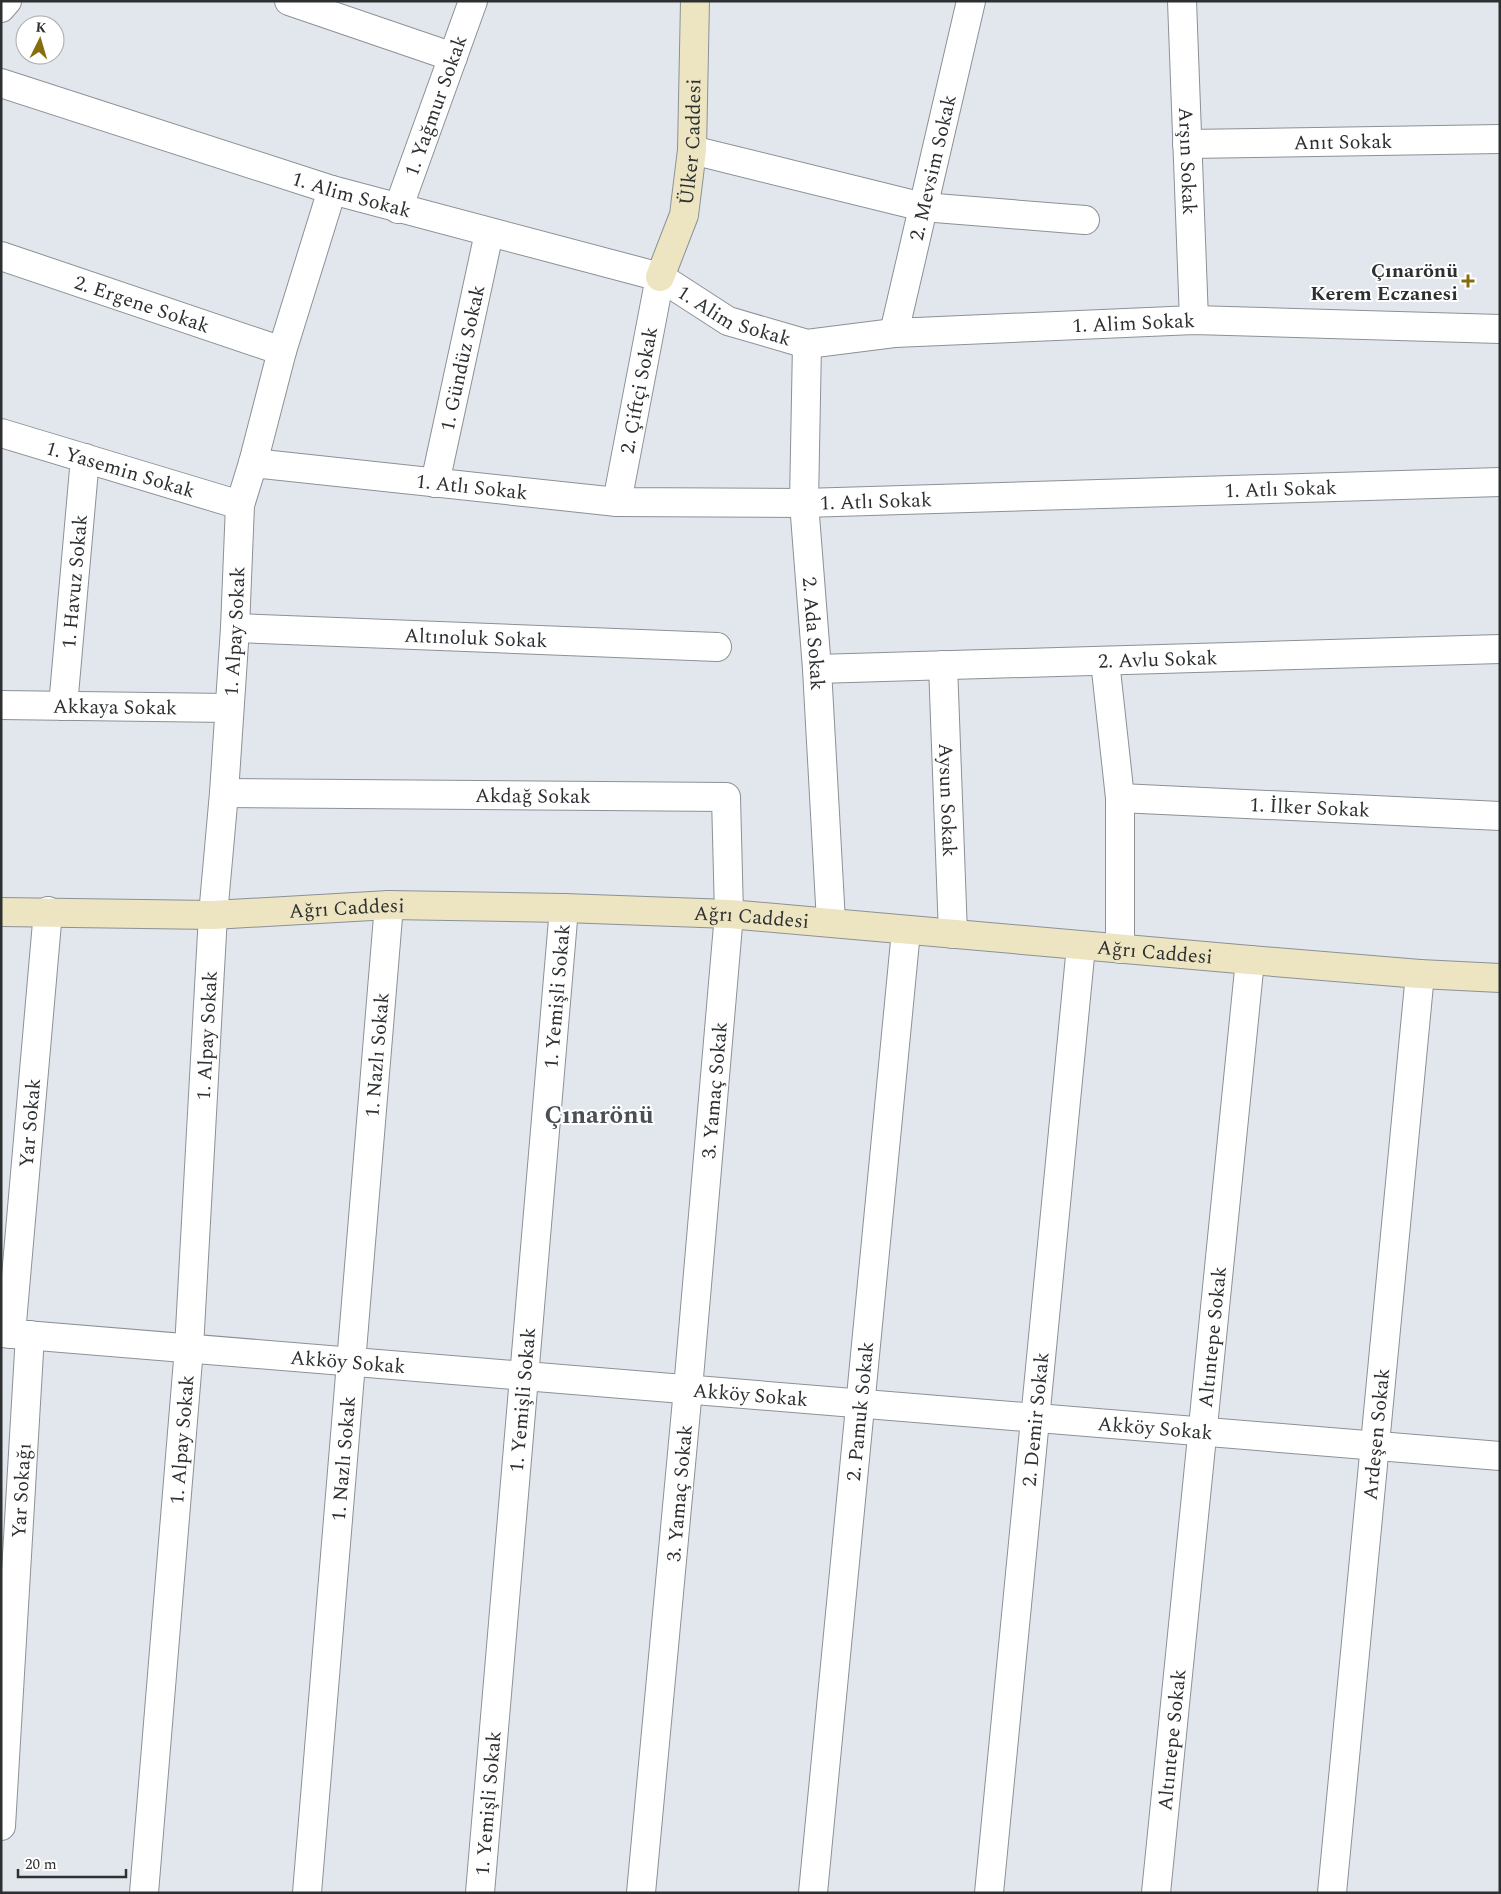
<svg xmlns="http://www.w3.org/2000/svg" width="1501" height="1894" font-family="Spectral,serif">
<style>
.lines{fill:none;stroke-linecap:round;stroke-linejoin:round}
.street-casing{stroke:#8c9196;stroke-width:30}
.secondary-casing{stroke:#8c9196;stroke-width:30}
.street{stroke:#fff;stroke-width:28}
.secondary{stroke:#ede4c1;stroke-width:28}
.poi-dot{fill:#866e0e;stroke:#fff;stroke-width:2}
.labels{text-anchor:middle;stroke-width:4;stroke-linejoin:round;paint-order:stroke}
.street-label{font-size:20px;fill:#2d3031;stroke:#fff}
.poi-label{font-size:20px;font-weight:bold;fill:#2d3031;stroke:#fff;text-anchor:end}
.district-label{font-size:25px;font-weight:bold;fill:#4a5054;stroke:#fff}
</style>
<rect width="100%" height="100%" fill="#e1e7ec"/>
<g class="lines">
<g class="street-casing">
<g id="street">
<path d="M289,1L453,57"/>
<path id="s1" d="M1182,1L1194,320"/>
<path d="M1,8L7,1"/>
<path id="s2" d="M1,83L332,190L660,277L728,321L807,344L894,333L1194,320L1500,329"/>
<path id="s3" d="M1187,144L1500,139"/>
<path d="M692,150L923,207L1085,220"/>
<path id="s4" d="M398,209L473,1"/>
<path id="s5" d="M1,256L282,351"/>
<path id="s6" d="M894,333L971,1"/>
<path id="s7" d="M807,344L804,503L817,669L831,922"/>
<path id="s8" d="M1,433L240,505"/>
<path id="s9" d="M253,463L617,502L804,503L1500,482"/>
<path id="s10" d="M435,483L489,233"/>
<path id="s11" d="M617,502L660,277"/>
<path id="s12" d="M235,628L717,647"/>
<path d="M1105,661L1120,798V949"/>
<path id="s13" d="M943,665L953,934"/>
<path id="s14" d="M817,669L1500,649"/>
<path id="s15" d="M1,705L229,708"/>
<path id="s16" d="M63,706L85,458"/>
<path id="s17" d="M224,793L726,797L729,914L688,1389L641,1893"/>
<path id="s18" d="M1120,798L1500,816"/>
<path id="s19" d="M1,1333L1500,1456"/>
<path id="s20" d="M11,1334L48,911"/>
<path id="s21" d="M1,1826L30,1335"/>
<path id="s22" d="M144,1893L189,1348L213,915L224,793L235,628L240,505L253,463L282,351L332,190"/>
<path id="s23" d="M307,1893L389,905"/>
<path id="s24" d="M480,1893L564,908"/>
<path id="s25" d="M813,1893L906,931"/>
<path id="s26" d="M989,1893L1081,946"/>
<path id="s27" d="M1156,1893L1250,960"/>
<path id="s28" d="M1332,1893L1420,974"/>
</g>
</g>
<g class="secondary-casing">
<g id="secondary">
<path id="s29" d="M660,277L684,215L692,150L695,1"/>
<path id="s30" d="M1,912L213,915L389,905L564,908L729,914L1250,960L1420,974L1500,978"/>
</g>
</g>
<use href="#street" class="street"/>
<use href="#secondary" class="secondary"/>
</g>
<path class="poi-dot" d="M1465.5 273.5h5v5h5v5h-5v5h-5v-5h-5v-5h5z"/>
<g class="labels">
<g class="street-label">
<text dy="7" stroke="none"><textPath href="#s4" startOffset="110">1. Yağmur Sokak</textPath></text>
<text dy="7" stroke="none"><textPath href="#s29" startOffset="140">Ülker Caddesi</textPath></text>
<text dy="7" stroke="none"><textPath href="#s3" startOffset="156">Anıt Sokak</textPath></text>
<text dy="7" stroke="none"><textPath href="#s1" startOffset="160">Arşın Sokak</textPath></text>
<text dy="7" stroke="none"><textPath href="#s6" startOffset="170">2. Mevsim Sokak</textPath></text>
<text dy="7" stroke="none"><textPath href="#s2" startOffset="368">1. Alim Sokak</textPath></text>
<text dy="7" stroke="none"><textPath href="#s5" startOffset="149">2. Ergene Sokak</textPath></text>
<text dy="7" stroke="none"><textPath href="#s2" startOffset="772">1. Alim Sokak</textPath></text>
<text dy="7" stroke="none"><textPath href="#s2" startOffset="1178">1. Alim Sokak</textPath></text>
<text dy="7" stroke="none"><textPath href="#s10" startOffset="128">1. Gündüz Sokak</textPath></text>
<text dy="7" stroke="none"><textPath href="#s11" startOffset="114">2. Çiftçi Sokak</textPath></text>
<text dy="7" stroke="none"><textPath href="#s8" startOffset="125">1. Yasemin Sokak</textPath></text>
<text dy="7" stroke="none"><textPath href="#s9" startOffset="220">1. Atlı Sokak</textPath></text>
<text dy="7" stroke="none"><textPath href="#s9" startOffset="1030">1. Atlı Sokak</textPath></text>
<text dy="7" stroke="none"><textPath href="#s9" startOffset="625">1. Atlı Sokak</textPath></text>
<text dy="7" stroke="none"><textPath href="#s16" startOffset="125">1. Havuz Sokak</textPath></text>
<text dy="7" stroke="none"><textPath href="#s22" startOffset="1265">1. Alpay Sokak</textPath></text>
<text dy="7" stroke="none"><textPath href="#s7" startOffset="290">2. Ada Sokak</textPath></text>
<text dy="7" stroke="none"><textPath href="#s12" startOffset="241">Altınoluk Sokak</textPath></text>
<text dy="7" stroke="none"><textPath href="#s14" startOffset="341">2. Avlu Sokak</textPath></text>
<text dy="7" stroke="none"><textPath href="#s15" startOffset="114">Akkaya Sokak</textPath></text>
<text dy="7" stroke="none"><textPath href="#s17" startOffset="309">Akdağ Sokak</textPath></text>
<text dy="7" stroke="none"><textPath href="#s13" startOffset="135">Aysun Sokak</textPath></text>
<text dy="7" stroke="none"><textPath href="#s18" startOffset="190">1. İlker Sokak</textPath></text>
<text dy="7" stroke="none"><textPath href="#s30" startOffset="346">Ağrı Caddesi</textPath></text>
<text dy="7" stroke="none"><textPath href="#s30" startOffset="751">Ağrı Caddesi</textPath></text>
<text dy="7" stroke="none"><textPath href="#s30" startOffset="1156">Ağrı Caddesi</textPath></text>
<text dy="7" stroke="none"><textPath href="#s24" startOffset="900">1. Yemişli Sokak</textPath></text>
<text dy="7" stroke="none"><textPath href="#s22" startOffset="860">1. Alpay Sokak</textPath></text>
<text dy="7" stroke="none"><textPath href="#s23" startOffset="841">1. Nazlı Sokak</textPath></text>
<text transform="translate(714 1090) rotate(-85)" y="7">3. Yamaç Sokak</text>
<text dy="7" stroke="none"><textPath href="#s20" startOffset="212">Yar Sokak</textPath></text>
<text dy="7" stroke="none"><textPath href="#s27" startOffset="559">Altıntepe Sokak</textPath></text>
<text dy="7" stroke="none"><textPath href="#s19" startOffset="348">Akköy Sokak</textPath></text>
<text dy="7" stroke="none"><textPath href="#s19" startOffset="752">Akköy Sokak</textPath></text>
<text dy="7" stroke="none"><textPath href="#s24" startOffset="495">1. Yemişli Sokak</textPath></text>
<text dy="7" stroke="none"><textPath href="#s25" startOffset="484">2. Pamuk Sokak</textPath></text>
<text dy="7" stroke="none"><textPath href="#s26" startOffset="476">2. Demir Sokak</textPath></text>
<text dy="7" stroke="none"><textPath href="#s19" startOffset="1158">Akköy Sokak</textPath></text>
<text dy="7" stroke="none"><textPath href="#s28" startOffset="461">Ardeşen Sokak</textPath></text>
<text dy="7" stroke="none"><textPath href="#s22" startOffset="455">1. Alpay Sokak</textPath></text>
<text dy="7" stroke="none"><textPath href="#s23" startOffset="436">1. Nazlı Sokak</textPath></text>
<text dy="7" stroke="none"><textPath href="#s21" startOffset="336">Yar Sokağı</textPath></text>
<text transform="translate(679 1493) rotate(-85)" y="7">3. Yamaç Sokak</text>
<text dy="7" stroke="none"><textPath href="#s27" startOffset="154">Altıntepe Sokak</textPath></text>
<text dy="7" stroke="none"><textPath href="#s24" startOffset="90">1. Yemişli Sokak</textPath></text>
</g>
<g class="poi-label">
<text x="1458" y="277">Çınarönü<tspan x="1458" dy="23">Kerem Eczanesi</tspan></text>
</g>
<g class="district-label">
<text x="599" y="1123">Çınarönü</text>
</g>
</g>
<rect width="1501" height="1894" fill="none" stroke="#2d3031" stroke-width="5"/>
<g transform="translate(40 40) rotate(5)"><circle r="24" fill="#ffffff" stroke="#abacad"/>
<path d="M0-4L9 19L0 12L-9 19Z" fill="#866e0e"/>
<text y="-8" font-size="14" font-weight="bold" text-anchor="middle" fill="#2d3031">K</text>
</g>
<path d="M18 1869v8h108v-8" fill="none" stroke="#2d3031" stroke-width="2.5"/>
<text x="25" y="1869" font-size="15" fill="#2d3031" stroke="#ffffff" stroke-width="4" paint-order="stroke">20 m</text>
</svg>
